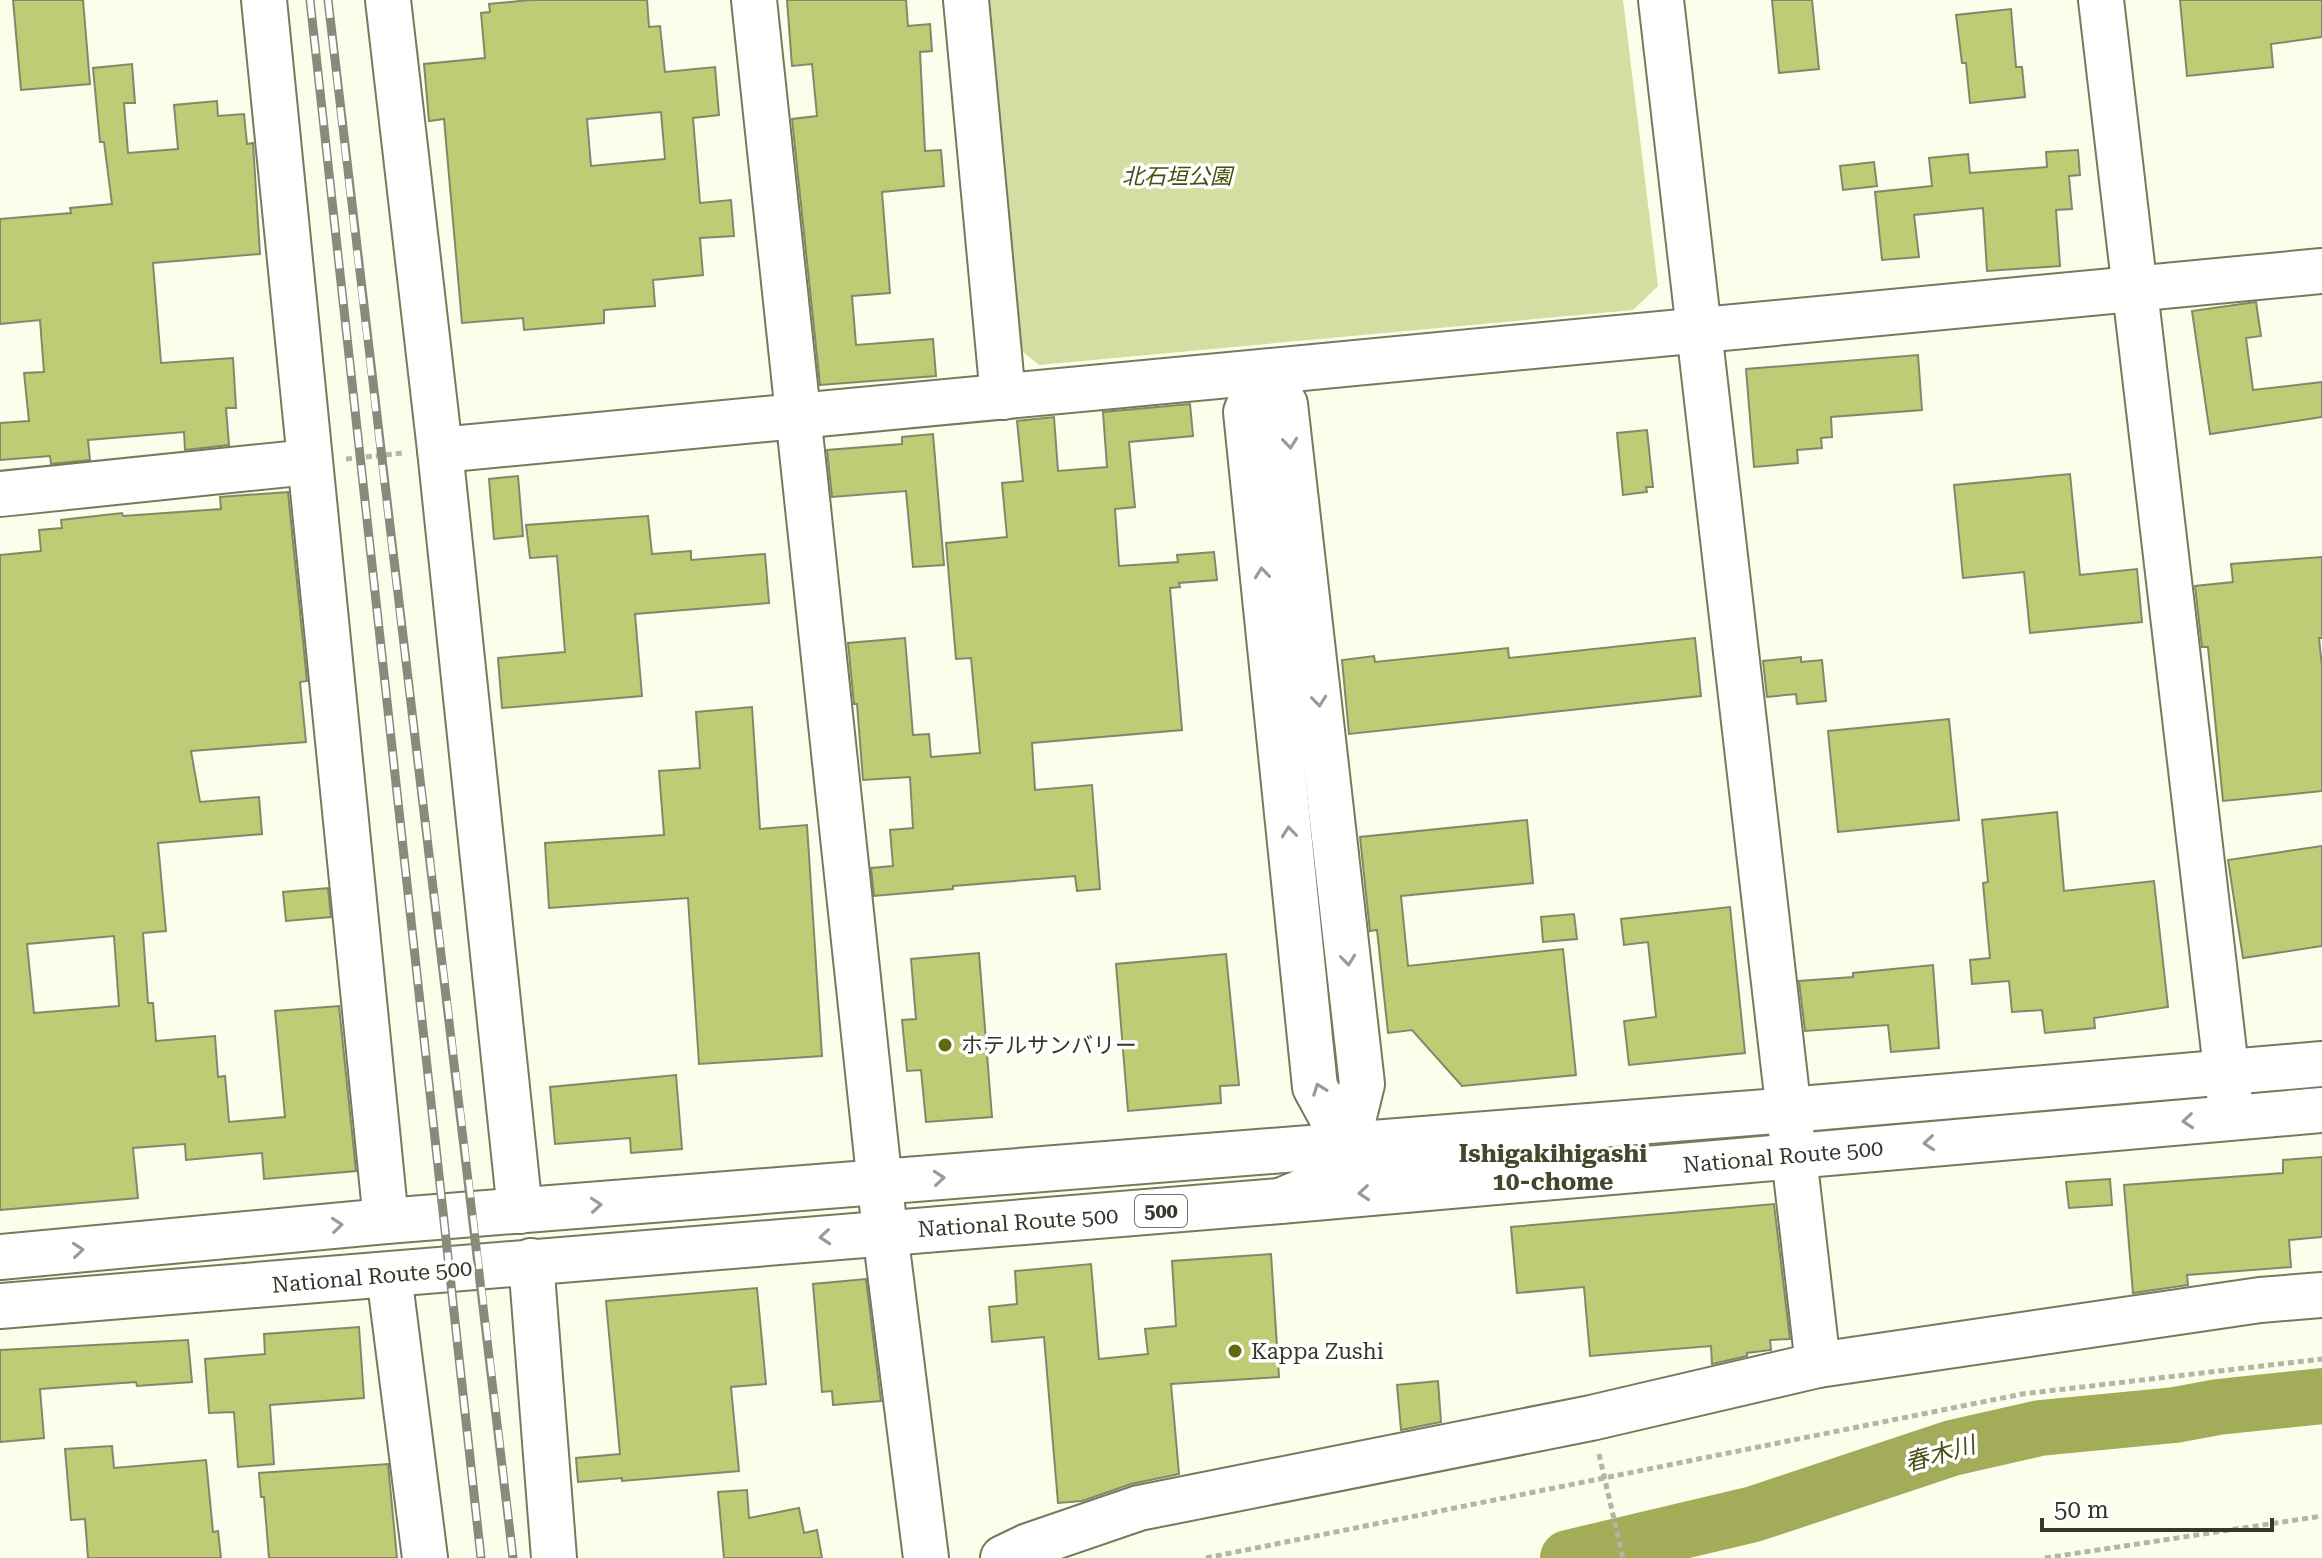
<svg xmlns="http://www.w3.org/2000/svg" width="2322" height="1558" font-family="'Roboto Serif','Noto Sans JP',serif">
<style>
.green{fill:#d4dda2}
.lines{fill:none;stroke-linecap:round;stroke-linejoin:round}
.river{stroke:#a3ad59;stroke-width:56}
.building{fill:#c0cb76;stroke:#838869;stroke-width:2;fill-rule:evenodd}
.minor-casing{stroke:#757a5c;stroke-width:48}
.highway-casing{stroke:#757a5c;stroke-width:48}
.path{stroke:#b3b6a4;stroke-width:5;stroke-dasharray:6 4;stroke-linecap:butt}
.minor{stroke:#fff;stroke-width:44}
.highway{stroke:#fff;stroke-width:44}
.rail-casing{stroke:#888a7a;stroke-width:9}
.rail{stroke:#fff;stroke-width:6;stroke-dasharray:18;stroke-linecap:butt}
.oneway{stroke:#9a9b94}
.poi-dot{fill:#61690d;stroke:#fff;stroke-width:3}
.labels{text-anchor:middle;stroke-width:7;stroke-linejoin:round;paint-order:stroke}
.shield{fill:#fff;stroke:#72736a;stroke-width:2}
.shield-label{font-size:20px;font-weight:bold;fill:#35372a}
.park-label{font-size:22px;font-style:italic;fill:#474d0c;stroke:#fff}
.poi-label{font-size:22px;fill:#35372a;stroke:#fff;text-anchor:start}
.street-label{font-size:22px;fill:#35372a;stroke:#fff}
.neighbourhood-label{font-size:24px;font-weight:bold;fill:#43472b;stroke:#fff}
.water-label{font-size:24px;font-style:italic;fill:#484e0e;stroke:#fff}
</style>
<rect width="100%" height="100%" fill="#fbfeea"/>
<path class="green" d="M983,0H1623L1658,286L1633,310L1039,365L1017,347Z"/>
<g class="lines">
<path class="river" d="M1568,1558L1754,1514L1952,1448L2040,1428L2175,1415L2218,1407L2322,1396"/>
</g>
<g class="building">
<path d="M13,0H83L90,84L21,90Z"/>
<path d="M530,0H647L649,27L660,26L665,72L715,67L719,115L693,118L700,203L731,200L734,236L700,238L703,275L653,280L655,306L604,310V323L524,330L523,318L462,323L444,119L429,121L424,64L485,58L481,13L490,12L489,4ZM661,112L665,159L591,166L587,119Z"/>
<path d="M787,0H906L908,26L930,24L932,51L920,52L925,151L941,150L944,186L882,192L890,293L852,296L856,345L933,339L936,376L820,385L792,119L817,116L812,64L792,66Z"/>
<path d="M1772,0H1812L1819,69L1779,73Z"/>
<path d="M2180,0H2322V37L2271,44L2273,67L2187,76Z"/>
<path d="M2011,9L2016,67H2022L2025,97L1970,103L1966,63H1962L1956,15Z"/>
<path d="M132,64L135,103H124L128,153L178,149L174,105L217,101L218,116L244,114L247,144L253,143L260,254L153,263L161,363L233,358L236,408H226L229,445L185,450L184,432L88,440L90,460L51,464L50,456L0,460V423L29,421L24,373L44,372L40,320L0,324V219L71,213L70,208L112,204L104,142H100L93,68Z"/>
<path d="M2078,150L2080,175L2069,176L2072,209L2056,210L2060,266L1987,271L1983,208L1914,215L1919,257L1882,260L1875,192L1932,186L1929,158L1968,154L1970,173L2047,167L2046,152Z"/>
<path d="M1874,162L1877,186L1843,190L1840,166Z"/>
<path d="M2256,302L2261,336L2246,338L2253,390L2322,382V417L2210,434L2192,311Z"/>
<path d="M1918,355L1922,410L1831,417L1832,437L1821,438L1822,448L1797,450L1798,463L1754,467L1746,369Z"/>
<path d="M1190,404L1193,436L1129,442L1135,507L1115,509L1119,566L1178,562L1177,555L1214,552L1217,580L1179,583L1180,587L1170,588L1182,730L1032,743L1035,790L1092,785L1100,889L1077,891L1075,876L953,886V889L874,896L871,868L893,866L890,830L913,828L910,777L863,780L857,704H854L848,643L905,638L913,735L929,734L931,757L980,753L971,658L956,659L946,543L1007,537L1002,483L1023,481L1017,421L1054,417L1058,471L1107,467L1103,412Z"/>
<path d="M1647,430L1653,487H1646L1647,492L1623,495L1617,433Z"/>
<path d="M933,434L944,565L913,567L906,491L832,497L827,450L902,444V437Z"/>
<path d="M2070,474L2080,575L2137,569L2142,622L2030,633L2024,572L1963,578L1954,485Z"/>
<path d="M518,476L523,536L494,539L489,479Z"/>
<path d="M288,492L307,681L300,682L306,742L191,751L200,802L259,797L262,834L158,843L166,931L143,933L148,1003H153L156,1041L215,1036L218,1077L225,1076L229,1122L285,1117L275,1011L339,1006L356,1171L264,1179L262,1153L186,1160L185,1144L133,1148L138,1198L0,1210V555L41,551L39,530L62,528L61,520L122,513L123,516L221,509L220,497ZM114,936L119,1006L34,1013L27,944Z"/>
<path d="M648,516L652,554L691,551V560L765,554L769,603L635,614L642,696L502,708L498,658L565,652L557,556L530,558L526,525Z"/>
<path d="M2322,557V638H2319L2322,667V791L2223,801L2208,647H2202L2195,586L2233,582L2231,564Z"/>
<path d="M1695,638L1701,696L1349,734L1342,660L1374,656L1375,662L1508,648L1509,658Z"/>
<path d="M1801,657V662L1822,660L1826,701L1797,704L1796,694L1767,697L1763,661Z"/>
<path d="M752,707L760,829L807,825L822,1056L699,1064L688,898L549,908L545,843L664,835L659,771L700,768L696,712Z"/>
<path d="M1949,719L1959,820L1838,832L1828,731Z"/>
<path d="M2057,812L2064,891L2154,881L2168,1007L2094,1018L2095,1028L2045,1033L2042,1010L2012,1012L2009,981L1972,984L1970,960L1990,958L1983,883L1988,882L1982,820Z"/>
<path d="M1527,820L1533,883L1401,896L1408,966L1563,949L1576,1075L1462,1086L1412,1030L1388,1033L1377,930L1370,931L1360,837Z"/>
<path d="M2322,846V946L2243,958L2228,860Z"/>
<path d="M328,888L331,917L286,921L283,892Z"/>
<path d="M1730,907L1745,1053L1629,1065L1624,1021L1656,1017L1648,942L1624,945L1621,919Z"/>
<path d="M1574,914L1577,939L1543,942L1541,917Z"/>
<path d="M979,953L992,1117L926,1122L921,1070L907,1071L902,1020L916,1019L911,959Z"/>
<path d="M1226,954L1239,1085L1220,1086L1221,1103L1128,1111L1116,964Z"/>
<path d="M1933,965L1939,1048L1891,1052L1888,1025L1805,1031L1799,981L1853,977V973Z"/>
<path d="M676,1075L682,1149L631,1153L630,1138L555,1144L550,1087Z"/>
<path d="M2322,1157V1237L2289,1240L2291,1267L2187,1275L2188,1285L2133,1293L2124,1185L2283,1173V1160Z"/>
<path d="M2110,1179L2112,1205L2069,1208L2066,1182Z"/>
<path d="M1774,1204L1790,1339L1770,1340L1771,1350L1747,1353V1356L1712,1364L1711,1346L1590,1356L1584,1287L1517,1293L1511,1227Z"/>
<path d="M1271,1254L1279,1377L1171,1384L1179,1474L1131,1484L1082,1501L1058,1503L1044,1337L992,1342L989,1307L1017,1304L1015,1271L1091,1264L1099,1359L1148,1354L1145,1329L1176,1326L1172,1261Z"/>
<path d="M866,1279L881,1401L833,1405L832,1391L822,1392L813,1284Z"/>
<path d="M757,1288L766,1384L731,1387L739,1471L622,1481V1478L578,1482L576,1458L620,1454L606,1301Z"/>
<path d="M359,1327L364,1398L270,1405L274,1464L238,1467L234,1412L209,1413L205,1359L265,1354L264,1334Z"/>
<path d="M188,1340L192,1382L137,1386L136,1382L40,1389L44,1438L0,1442V1350Z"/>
<path d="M1438,1381L1441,1422L1401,1430L1397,1385Z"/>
<path d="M112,1446L114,1468L206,1460L213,1532L218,1531L221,1558H88L85,1519L71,1520L65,1449Z"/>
<path d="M388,1464L397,1558H269L264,1497H261L259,1473Z"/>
<path d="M747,1490L749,1518L799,1508L804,1533L817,1530L822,1558H724L718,1492Z"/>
</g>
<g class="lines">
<g class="minor-casing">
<g id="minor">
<path d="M264,0L386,1221"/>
<path d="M388,0L440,450L520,1211"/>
<path d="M754,0L885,1232L926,1558"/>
<path d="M966,0L1003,397"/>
<path d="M1661,0L1818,1365"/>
<path d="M2101,0L2231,1111"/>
<path d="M1263,372L1246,412L1315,1087L1346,1144L1372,1163L1418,1165L1480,1178"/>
<path d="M1263,372L1285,404L1362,1084C1353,1119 1347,1162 1314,1185C1304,1192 1291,1196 1280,1201"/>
<path d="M440,450L2322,271"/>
<path d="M0,494L309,462"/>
<path d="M531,1261L554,1558"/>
<path d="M389,1275L425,1558"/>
<path d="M1003,1558L1028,1546L1139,1508L1591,1418L1818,1365L2260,1300L2322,1295"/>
</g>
</g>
<g class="highway-casing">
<g id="highway">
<path d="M0,1257L386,1221L1789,1110L2322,1064"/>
<path d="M0,1306L1280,1201L2322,1110"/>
</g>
</g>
<g class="path">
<path d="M346,459L404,453"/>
<path d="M1599,1454L1623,1558"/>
<path d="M1206,1558L2022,1394L2322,1359"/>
<path d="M2045,1558L2322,1516"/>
</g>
<use href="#minor" class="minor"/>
<use href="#highway" class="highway"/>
<g class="rail-casing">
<g id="rail">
<path d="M310,0L481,1558"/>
<path d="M328,0C386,520 454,1038 513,1558"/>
</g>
</g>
<use href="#rail" class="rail"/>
</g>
<defs><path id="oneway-chevron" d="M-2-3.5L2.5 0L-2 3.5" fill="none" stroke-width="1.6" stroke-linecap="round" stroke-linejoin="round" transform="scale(2)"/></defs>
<g class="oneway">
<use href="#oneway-chevron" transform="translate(1290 443) rotate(84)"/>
<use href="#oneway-chevron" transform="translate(1262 573) rotate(-96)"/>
<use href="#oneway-chevron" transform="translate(1319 701) rotate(84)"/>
<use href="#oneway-chevron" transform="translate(1289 832) rotate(-96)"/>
<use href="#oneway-chevron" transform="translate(1348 960) rotate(84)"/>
<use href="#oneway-chevron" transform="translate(1319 1089) rotate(-110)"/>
<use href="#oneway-chevron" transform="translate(2188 1121) rotate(175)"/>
<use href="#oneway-chevron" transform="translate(1929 1143) rotate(175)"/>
<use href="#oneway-chevron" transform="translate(939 1178) rotate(-5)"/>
<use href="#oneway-chevron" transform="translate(1364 1193) rotate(175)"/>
<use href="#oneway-chevron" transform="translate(596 1205) rotate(-4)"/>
<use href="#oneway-chevron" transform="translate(337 1225) rotate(-5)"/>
<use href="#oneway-chevron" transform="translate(825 1237) rotate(175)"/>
<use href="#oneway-chevron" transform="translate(78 1250) rotate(-5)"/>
</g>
<g class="poi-dot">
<circle cx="945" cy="1045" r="8"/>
<circle cx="1235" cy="1351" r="8"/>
</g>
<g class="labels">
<rect class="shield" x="1135" y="1195" width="52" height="32" rx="6"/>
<g class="shield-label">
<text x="1161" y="1218">500</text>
</g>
<g class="park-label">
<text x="1177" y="184">北石垣公園</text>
</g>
<g class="poi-label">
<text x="961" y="1053">ホテルサンバリー</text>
<text x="1251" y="1359">Kappa Zushi</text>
</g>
<g class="street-label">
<text transform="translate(1783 1156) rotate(-5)" y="8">National Route 500</text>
<text transform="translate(1018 1222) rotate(-4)" y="8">National Route 500</text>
<text transform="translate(372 1276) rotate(-5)" y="8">National Route 500</text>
</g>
<g class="neighbourhood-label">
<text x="1553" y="1162">Ishigakihigashi<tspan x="1553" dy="28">10-chome</tspan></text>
</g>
<g class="water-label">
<text transform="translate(1940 1454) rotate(-16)" y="8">春木川</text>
</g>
</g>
<path d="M2042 1518v12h230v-12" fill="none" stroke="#35372a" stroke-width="4"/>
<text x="2054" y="1518" font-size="24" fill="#35372a" stroke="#ffffff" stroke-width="6" paint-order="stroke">50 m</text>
</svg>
